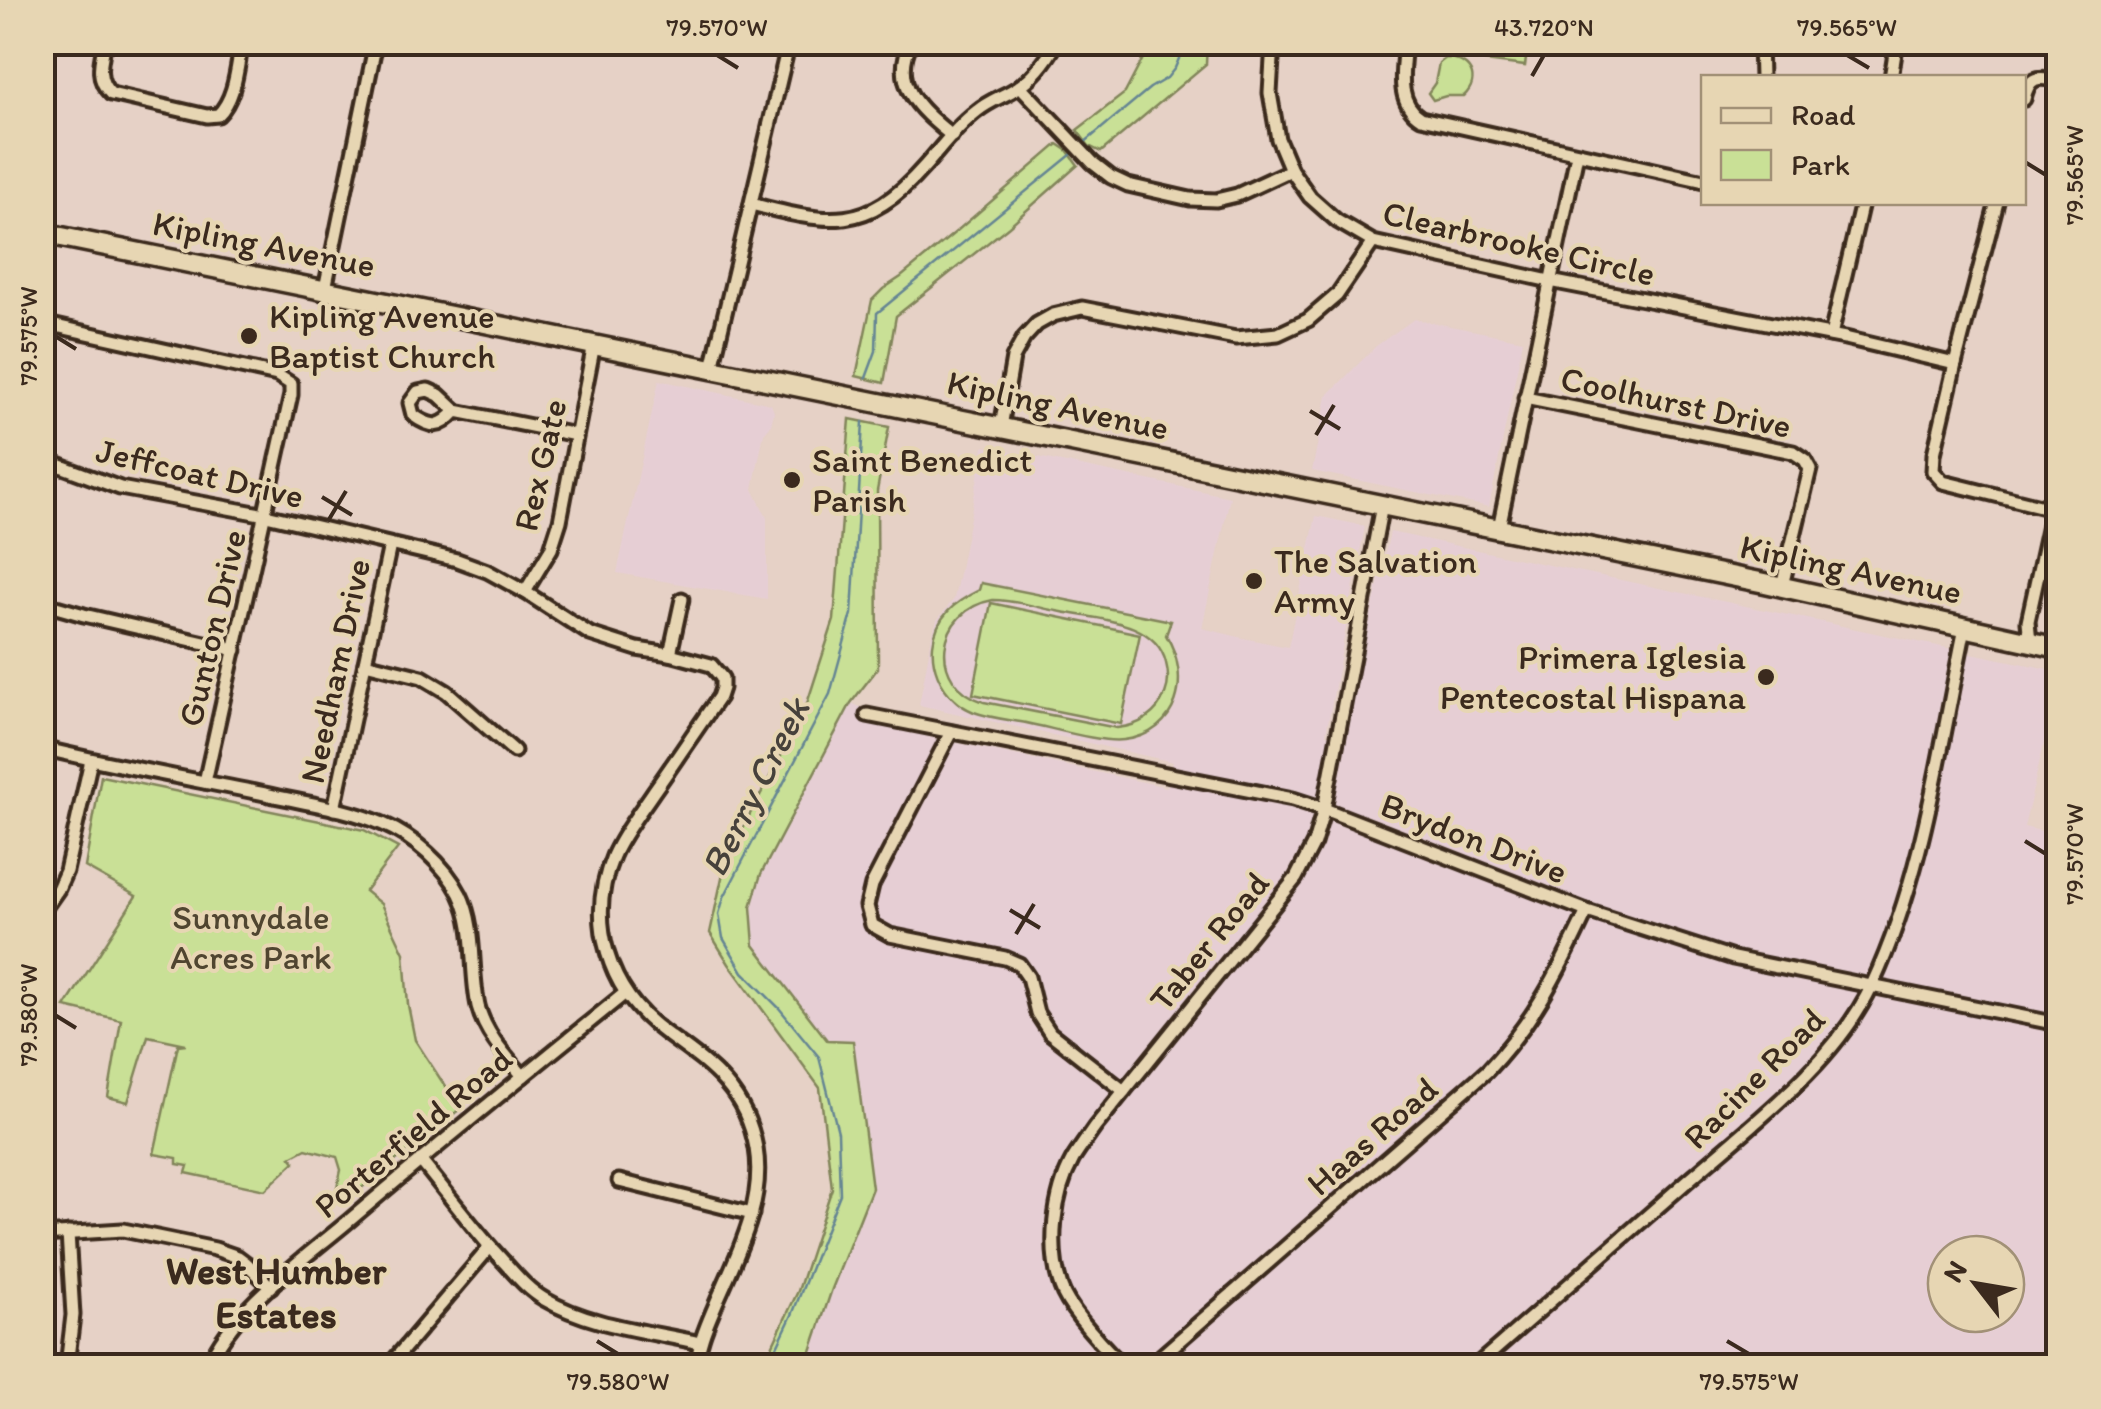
<svg xmlns="http://www.w3.org/2000/svg" width="2101" height="1409" font-family="Itim,sans-serif">
<style>
.built{fill:#e6ced4;fill-rule:evenodd}
.green{fill:#c9e096;stroke:#82855a;stroke-width:2.5;fill-rule:evenodd}
.lines{fill:none;stroke-linecap:round;stroke-linejoin:round}
.stream{stroke:#658593;stroke-width:2.5}
.street-casing{stroke:#3b2a1e;stroke-width:19}
.secondary-casing{stroke:#3b2a1e;stroke-width:25}
.street{stroke:#e7d6b3;stroke-width:11}
.secondary{stroke:#e7d6b3;stroke-width:18}
.ticks{fill:none;stroke:#3b2a1e;stroke-width:4}
.poi-dot{fill:#3b2a1e;stroke:#e7d6b3;stroke-width:4}
.labels{text-anchor:middle;stroke-width:8;stroke-linejoin:round;paint-order:stroke}
.street-label{font-size:35px;fill:#3b2a1e;stroke:#e7d6b3}
.poi-label{font-size:35px;fill:#3b2a1e;stroke:#e7d6b3;text-anchor:start}
.park-label{font-size:35px;fill:#504530;stroke:#e7d6b3}
.water-label{font-size:38px;font-style:italic;fill:#46413b;stroke:#e7d6b3}
.neighbourhood-label{font-size:38px;font-weight:bold;fill:#3b2a1e;stroke:#e7d6b3}
.neatline{fill:none;stroke:#3b2a1e;stroke-width:4}
.ticks-label{font-size:25px;text-anchor:middle;fill:#3b2a1e}
</style>
<rect width="100%" height="100%" fill="#e6d1c6"/>
<filter id="ink" filterUnits="userSpaceOnUse"><feTurbulence type="fractalNoise" baseFrequency=".01" numOctaves="2"/><feDisplacementMap in="SourceGraphic" scale="20" xChannelSelector="R" yChannelSelector="G"/><feConvolveMatrix kernelMatrix="1 2 1 2 8 2 1 2 1" color-interpolation-filters="sRGB"/></filter>
<g filter="url(#ink)">
<g class="built">
<path d="M1414,319L1523,340L1489,507L1312,471L1327,396L1376,346Z"/>
<path d="M659,380L771,404L774,412L771,425L764,433L753,489L767,518V599L617,573Z"/>
<path d="M984,446L1230,497L1202,628L1243,638L1288,647L1316,516L1365,526L1326,734L1343,737L1390,532L2058,671V685L2024,827L2058,835V1366H806L832,1289L872,1187L827,1040L754,945L751,907L761,874L851,703L929,737L1167,787L1173,762L919,705L932,636L937,620L954,599ZM1946,1254H2006V1314H1946Z"/>
</g>
<g class="green">
<path d="M1151,43H1207L1206,64L1101,152L1089,146L1077,130L1125,93Z"/>
<path d="M1424,43V42L1528,43L1525,66L1423,53Z"/>
<path d="M1446,58C1469,59 1482,78 1464,96H1446L1433,100L1428,93L1435,83L1439,63Z"/>
<path d="M1058,144L1067,150L1078,165L1009,226L896,316L884,383L856,376L872,300L883,289L901,277L958,230Z"/>
<path d="M850,419L889,427L877,491L878,668L851,703L761,874L751,907L754,945L827,1040L853,1041L872,1188L832,1289L806,1366H767V1357L798,1291L832,1188L820,1088L729,964L710,933L726,859L804,713L834,620Z"/>
<path d="M981,583L1171,621L1166,635C1192,678 1179,733 1124,740C1100,743 1052,728 1026,723C1010,720 990,718 974,712C967,709 960,705 955,700C940,687 931,665 933,645C936,616 955,602 979,590ZM993,600C1016,600 1039,608 1062,612C1097,619 1156,620 1166,663C1169,674 1169,684 1165,694C1157,715 1139,726 1117,728L984,702C927,684 935,610 993,600Z"/>
<path d="M991,603L1140,634L1121,724L973,694Z"/>
<path d="M101,776L364,830L398,848L365,891L381,904L404,953L408,1005L415,1040L460,1109L344,1202L334,1201L341,1170L337,1157L306,1149L291,1157L295,1162L265,1190L186,1173L188,1166L177,1164V1158L154,1154L178,1045L186,1044L148,1036L128,1102L108,1097L121,1020L65,1007L136,896L85,867Z"/>
</g>
<g class="lines">
<g class="stream">
<path d="M1084,143L1150,88L1167,78L1175,68L1186,42"/>
<path d="M866,378L876,351L877,313L1072,154"/>
<path d="M771,1366L774,1353L792,1315L840,1194L838,1132L819,1057L779,1008L743,972L723,938L719,914L724,897L830,694L852,614L863,422"/>
</g>
<g class="street-casing">
<g id="street">
<path d="M105,42C101,61 95,79 111,94L207,116L218,115C236,98 237,66 242,42"/>
<path d="M911,42C890,86 921,110 952,136"/>
<path d="M1273,42L1270,93L1278,139L1291,170L1310,197L1337,221L1373,242L1550,281L1845,338L1955,364"/>
<path d="M1405,42C1403,69 1395,102 1421,118L1704,181"/>
<path d="M1760,42L1761,78"/>
<path d="M1891,78L1895,53L1894,42"/>
<path d="M1020,86L1093,163L1111,177L1128,185L1190,199L1216,200L1237,195L1291,170"/>
<path d="M2024,99C2029,76 2038,76 2058,81"/>
<path d="M1997,202L1955,364L1934,454L1933,471L1943,482L2052,509"/>
<path d="M751,204C829,224 866,233 924,167C941,148 957,126 977,111C989,101 1004,96 1017,88C1034,77 1047,60 1057,42"/>
<path d="M325,289L376,42"/>
<path d="M42,323L277,375L291,384V395L205,782"/>
<path d="M1831,335L1862,202"/>
<path d="M712,368L789,42"/>
<path d="M1525,398L1793,452L1805,460L1810,469L1782,586"/>
<path d="M456,411C441,428 432,429 413,415L410,403L418,392L428,390L439,395L456,411L576,435"/>
<path d="M1001,427L1013,358L1024,338L1037,324L1053,315L1082,308L1236,338L1278,334L1308,320L1337,295L1373,242"/>
<path d="M42,459L120,488L266,515L457,560L487,571L525,592L590,634L637,649L670,654L711,665L722,678V688L719,697C697,728 676,760 654,791C640,812 623,833 613,856C586,921 608,991 664,1032C709,1065 745,1088 756,1148C765,1202 738,1253 717,1301C708,1323 698,1343 697,1366"/>
<path d="M1499,528L1577,154"/>
<path d="M525,592L551,549L560,521L594,344"/>
<path d="M42,603L84,615L235,650"/>
<path d="M2030,642L2028,621L2058,484"/>
<path d="M670,654L682,599"/>
<path d="M365,663L422,677L447,692L514,751"/>
<path d="M867,715L1293,799L1324,809L1587,911L1733,958L2058,1024"/>
<path d="M951,732L872,885L867,906L872,925L890,935L1005,958L1019,964L1028,977L1037,1013L1050,1033L1124,1091"/>
<path d="M42,748C116,766 191,779 265,794C304,803 346,808 383,824C414,837 445,865 460,894C477,929 470,969 478,1006C485,1033 505,1055 523,1076"/>
<path d="M334,809L390,545"/>
<path d="M42,912L58,889L66,871L91,760"/>
<path d="M420,1160C448,1194 474,1230 504,1262C516,1275 528,1290 544,1299C590,1326 648,1331 700,1343"/>
<path d="M619,1181L752,1214"/>
<path d="M42,1235L123,1230L215,1249L238,1257L246,1263L271,1287"/>
<path d="M67,1366L73,1315L68,1233"/>
<path d="M208,1366C233,1307 303,1260 351,1219C441,1142 533,1068 624,994"/>
<path d="M389,1366L490,1247"/>
<path d="M1123,1366C1105,1348 1069,1311 1061,1287C1048,1249 1053,1195 1073,1159C1080,1148 1088,1137 1095,1127L1296,878L1314,843L1324,809L1382,505"/>
<path d="M1150,1366L1487,1071C1535,1020 1558,973 1587,911"/>
<path d="M1476,1366C1548,1303 1620,1240 1692,1177C1755,1122 1836,1062 1872,985C1924,874 1940,747 1965,628"/>
</g>
</g>
<g class="secondary-casing">
<path id="secondary" d="M42,233L1765,583L2058,648"/>
</g>
<use href="#street" class="street"/>
<use href="#secondary" class="secondary"/>
</g>
</g>
<path class="ticks" d="M717,55L738,68M1847,55L1869,68M1532,76L1544,55M2025,162L2046,175M55,336L76,349M1310,411L1340,429M1316,435L1334,405M322,497L352,515M328,521L346,491M2025,841L2046,854M1010,910L1040,928M1016,934L1034,904M55,1015L76,1028M597,1341L618,1354M1727,1341L1749,1354"/>
<g class="poi-dot">
<circle cx="249" cy="336" r="10"/>
<circle cx="792" cy="480" r="10"/>
<circle cx="1254" cy="581" r="10"/>
<circle cx="1766" cy="677" r="10"/>
</g>
<g class="labels">
<g class="street-label">
<text transform="translate(1519 243) rotate(13)" y="12">Clearbrooke Circle</text>
<text transform="translate(264 244) rotate(11)" y="12">Kipling Avenue</text>
<text transform="translate(1676 402) rotate(12)" y="12">Coolhurst Drive</text>
<text transform="translate(1058 405) rotate(12)" y="12">Kipling Avenue</text>
<text transform="translate(540 465) rotate(-77)" y="12">Rex Gate</text>
<text transform="translate(200 473) rotate(13)" y="12">Jeffcoat Drive</text>
<text transform="translate(1851 569) rotate(12)" y="12">Kipling Avenue</text>
<text transform="translate(212 628) rotate(-77)" y="12">Gunton Drive</text>
<text transform="translate(335 671) rotate(-78)" y="12">Needham Drive</text>
<text transform="translate(1474 838) rotate(21)" y="12">Brydon Drive</text>
<text transform="translate(1209 941) rotate(-51)" y="12">Taber Road</text>
<text transform="translate(1754 1078) rotate(-45)" y="12">Racine Road</text>
<text transform="translate(413 1132) rotate(-40)" y="12">Porterfield Road</text>
<text transform="translate(1372 1136) rotate(-41)" y="12">Haas Road</text>
</g>
<g class="poi-label">
<text x="269" y="328">Kipling Avenue<tspan x="269" dy="40">Baptist Church</tspan></text>
<text x="812" y="472">Saint Benedict<tspan x="812" dy="40">Parish</tspan></text>
<text x="1274" y="573">The Salvation<tspan x="1274" dy="40">Army</tspan></text>
<text x="1746" y="669" text-anchor="end">Primera Iglesia<tspan x="1746" dy="40">Pentecostal Hispana</tspan></text>
</g>
<g class="park-label">
<text x="251" y="929">Sunnydale<tspan x="251" dy="40">Acres Park</tspan></text>
</g>
<g class="water-label">
<text transform="translate(755 787) rotate(-63)" y="13">Berry Creek</text>
</g>
<g class="neighbourhood-label">
<text x="276" y="1284">West Humber<tspan x="276" dy="44">Estates</tspan></text>
</g>
</g>
<rect width="2101" height="1409" fill="none" stroke="#e7d6b3" stroke-width="110"/>
<rect x="1701" y="75" width="325" height="130" fill="#e7d6b3" stroke="#a29177" stroke-width="2.5"/>
<rect x="1721" y="108" width="50" height="15" fill="#e7d6b3" stroke="#a29177" stroke-width="2.5"/>
<text x="1791" y="125" font-size="30" fill="#3b2a1e">Road</text>
<rect x="1721" y="150" width="50" height="30" fill="#c9e096" stroke="#a29177" stroke-width="2.5"/>
<text x="1791" y="175" font-size="30" fill="#3b2a1e">Park</text>
<g transform="translate(1976 1284) rotate(301)"><circle r="48" fill="#e7d6b3" stroke="#a29177" stroke-width="2.5"/>
<path d="M0-8L18 38L0 25L-18 38Z" fill="#3b2a1e"/>
<text y="-15" font-size="28" font-weight="bold" text-anchor="middle" fill="#3b2a1e">N</text>
</g>
<rect x="55" y="55" width="1991" height="1299" class="neatline"/>
<g class="ticks-label">
<text x="717" y="36">79.570°W</text>
<text x="1544" y="36">43.720°N</text>
<text x="1847" y="36">79.565°W</text>
<text transform="translate(2074 175) rotate(-90)" y="9">79.565°W</text>
<text transform="translate(28 336) rotate(-90)" y="9">79.575°W</text>
<text transform="translate(2074 854) rotate(-90)" y="9">79.570°W</text>
<text transform="translate(28 1015) rotate(-90)" y="9">79.580°W</text>
<text x="618" y="1390">79.580°W</text>
<text x="1749" y="1390">79.575°W</text>
</g>
</svg>
